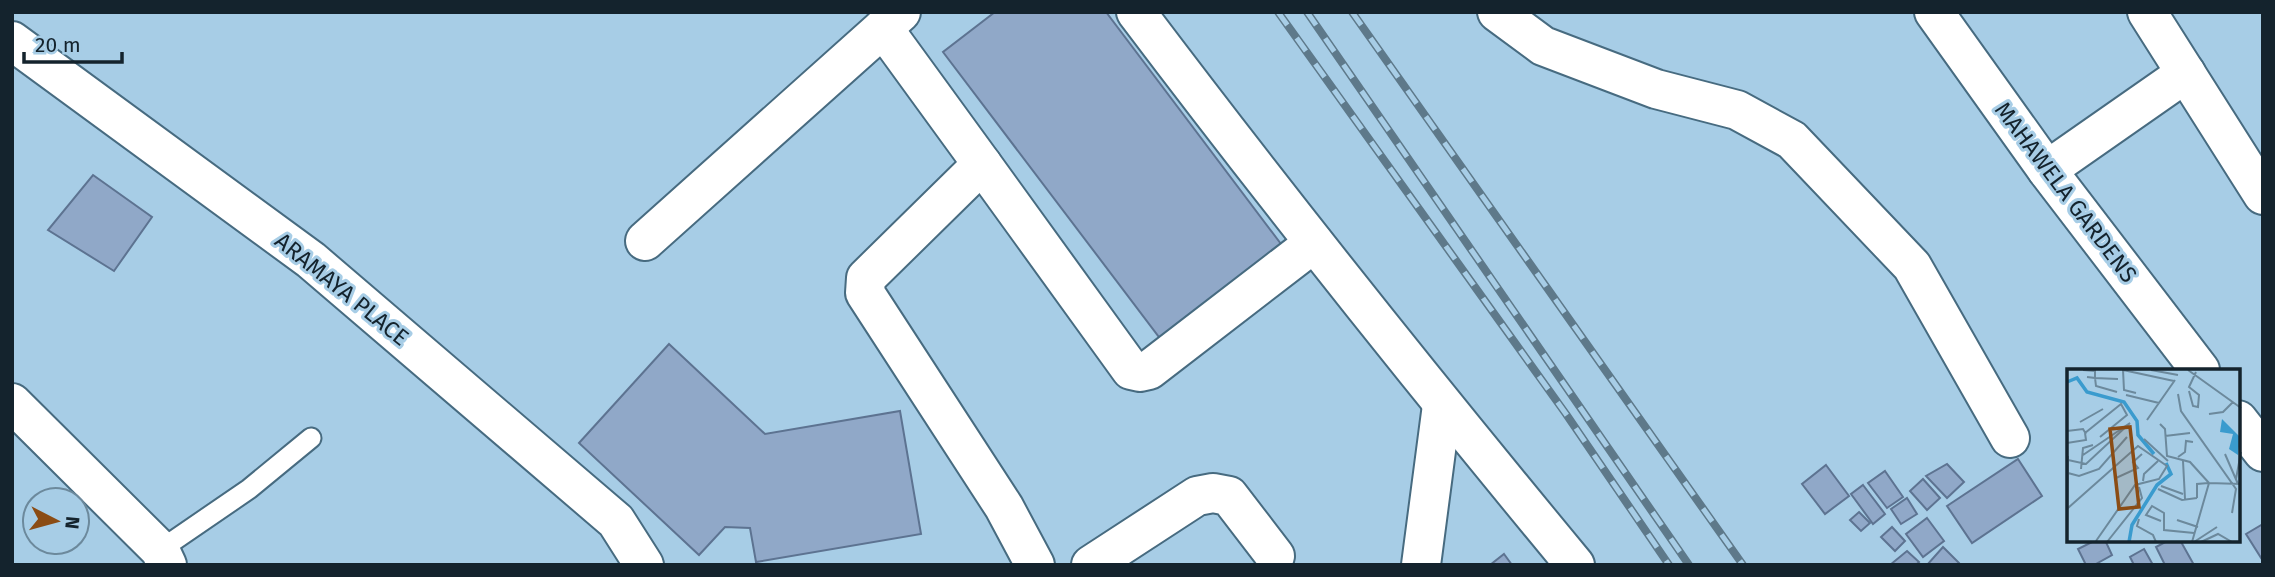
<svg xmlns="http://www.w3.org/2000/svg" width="2275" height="577" font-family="'Fira Sans',sans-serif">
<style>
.building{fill:#90a8c8;stroke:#5d7391;stroke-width:2}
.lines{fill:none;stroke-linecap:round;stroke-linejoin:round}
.service-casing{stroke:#476b80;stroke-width:23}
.minor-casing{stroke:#476b80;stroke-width:42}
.service{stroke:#fff;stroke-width:19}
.minor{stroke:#fff;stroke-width:38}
.rail-casing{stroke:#5e798a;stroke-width:8}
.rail{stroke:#a7cde6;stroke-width:5;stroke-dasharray:16;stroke-linecap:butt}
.labels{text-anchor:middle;stroke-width:6;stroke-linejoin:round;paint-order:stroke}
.street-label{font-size:23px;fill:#14232d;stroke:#a7cde6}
.inset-river{fill:none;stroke:#3a9bce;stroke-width:3.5}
.inset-road{fill:none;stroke:#6c899c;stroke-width:2}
.view{fill:#8b4c14;fill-opacity:0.15;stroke:#8b4c14;stroke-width:3.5}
.inset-edge{fill:none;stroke:#14232d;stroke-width:3.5}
</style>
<rect width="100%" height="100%" fill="#a7cde6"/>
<g class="building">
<path d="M995,12H1106L1284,248L1162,341L943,52Z"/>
<path d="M93,175L152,217L114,271L48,230Z"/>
<path d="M669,344L765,434L900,411L921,534L756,562L750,528L725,527L699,555L579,443Z"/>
<path d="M2018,459L2042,496L1972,543L1947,506Z"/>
<path d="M1947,464L1964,482L1947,498L1926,476Z"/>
<path d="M1826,465L1849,496L1825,514L1802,484Z"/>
<path d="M1885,471L1903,497L1887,508L1868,483Z"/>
<path d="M1923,479L1940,498L1927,510L1910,491Z"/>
<path d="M1863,485L1885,514L1873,524L1851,494Z"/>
<path d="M1907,498L1917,514L1901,524L1891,509Z"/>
<path d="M1859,512L1870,523L1861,531L1850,520Z"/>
<path d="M1927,518L1944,541L1923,557L1906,534Z"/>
<path d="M2263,524V561L2246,534Z"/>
<path d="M1892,527L1905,541L1895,551L1881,537Z"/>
<path d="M2096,540H2105L2112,555L2094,565H2086L2078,549Z"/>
<path d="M2169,540H2180L2194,565H2165L2156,547Z"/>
<path d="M1943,547L1959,563L1958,565H1927Z"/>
<path d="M2144,549L2153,565H2134L2130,557Z"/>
<path d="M1907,551L1919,562L1916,565H1890Z"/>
<path d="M1504,554L1512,565H1490Z"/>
</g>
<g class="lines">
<g class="service-casing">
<path id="service" d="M160,550L249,489L311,438"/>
</g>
<g class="minor-casing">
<g id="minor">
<path d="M1136,12C1278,200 1425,384 1575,565"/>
<path d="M1497,12L1543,46L1656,89L1737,110L1792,140L1912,266L2010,438"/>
<path d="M1934,12L2047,170L2200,370"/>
<path d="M2147,12L2263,195"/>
<path d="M883,28L982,164L866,278L865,293L1004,507L1035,565"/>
<path d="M12,41L311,260L616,521L644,565"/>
<path d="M982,164L1131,370L1140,372L1149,370L1314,243"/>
<path d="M2047,170L2186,73"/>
<path d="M645,241L901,12"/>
<path d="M12,403L160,550L167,565"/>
<path d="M2238,420L2263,452"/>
<path d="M1091,565L1197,496L1213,493L1229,496L1275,556"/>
<path d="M1421,565L1442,405"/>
</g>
</g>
<use href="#service" class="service"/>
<use href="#minor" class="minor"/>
<g class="rail-casing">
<g id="rail">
<path d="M1278,12L1566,414L1669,565"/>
<path d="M1307,12L1689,565"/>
<path d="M1352,12L1743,565"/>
</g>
</g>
<use href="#rail" class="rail"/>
</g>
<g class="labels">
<g class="street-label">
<text transform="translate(2066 192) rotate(53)" y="8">MAHAWELA GARDENS</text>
<text transform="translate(342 289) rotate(39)" y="8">ARAMAYA PLACE</text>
</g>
</g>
<g transform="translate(2067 369)">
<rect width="173" height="173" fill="#a7cde6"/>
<path d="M155,50L173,68L171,86L162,80L166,65L153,63Z" fill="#3a9bce"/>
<path class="inset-river" d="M0,13L10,9L20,23L57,33L70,52L71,66L87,85M62,173L65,156L90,116L104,105L99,94"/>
<path class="inset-road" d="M16,1L28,2V9L51,10M56,1L107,12M56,1L57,21L69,24M84,1L111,6M121,1L174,39M20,8L28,9L29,17L50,23M0,13V91M122,22L126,37L131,38L132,26L122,18L129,3M111,25L114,42L169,120L165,144M59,26L92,34M142,45L156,43L166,33M80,51L108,11M13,53L36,40M93,55L98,60L100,87L123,93L142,114L130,115V129M0,62L16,60L19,65M18,64L54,35L60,46L33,68M98,67L123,64M77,70L101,92M0,74L19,71L18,64M158,85L171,115M111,88L118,83L119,72L126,73M1,91L19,95L63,54L16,86M116,92L118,130M14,100L16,79L26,76M1,104L12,107L32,100L60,68M49,109L71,99L66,93L75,85M169,110L174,83M76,112L77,105L91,92M94,117L116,125M91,120L115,131L130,129M1,139L71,77L100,97L92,110L68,116L29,172M72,150L70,157L86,166L89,173M110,151L131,158M94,152L79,146L85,137L97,144V161L127,164M0,163L1,87M40,173L75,129L72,118M125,173L142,114L174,115M127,173L150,158M134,173L151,165L165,173"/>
<path class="view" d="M63,58L72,138L52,140L43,60Z"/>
<rect width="173" height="173" class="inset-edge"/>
</g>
<rect width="2275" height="577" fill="none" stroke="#14232d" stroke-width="28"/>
<g transform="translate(56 521) rotate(96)"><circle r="33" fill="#a7cde6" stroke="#6c899c" stroke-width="2"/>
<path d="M0-5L12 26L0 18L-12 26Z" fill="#8b4c14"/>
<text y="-10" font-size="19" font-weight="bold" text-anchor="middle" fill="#14232d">N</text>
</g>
<path d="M24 52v10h98v-10" fill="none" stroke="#14232d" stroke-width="3.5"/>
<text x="35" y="52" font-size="21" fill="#14232d" stroke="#a7cde6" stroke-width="5" paint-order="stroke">20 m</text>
</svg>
